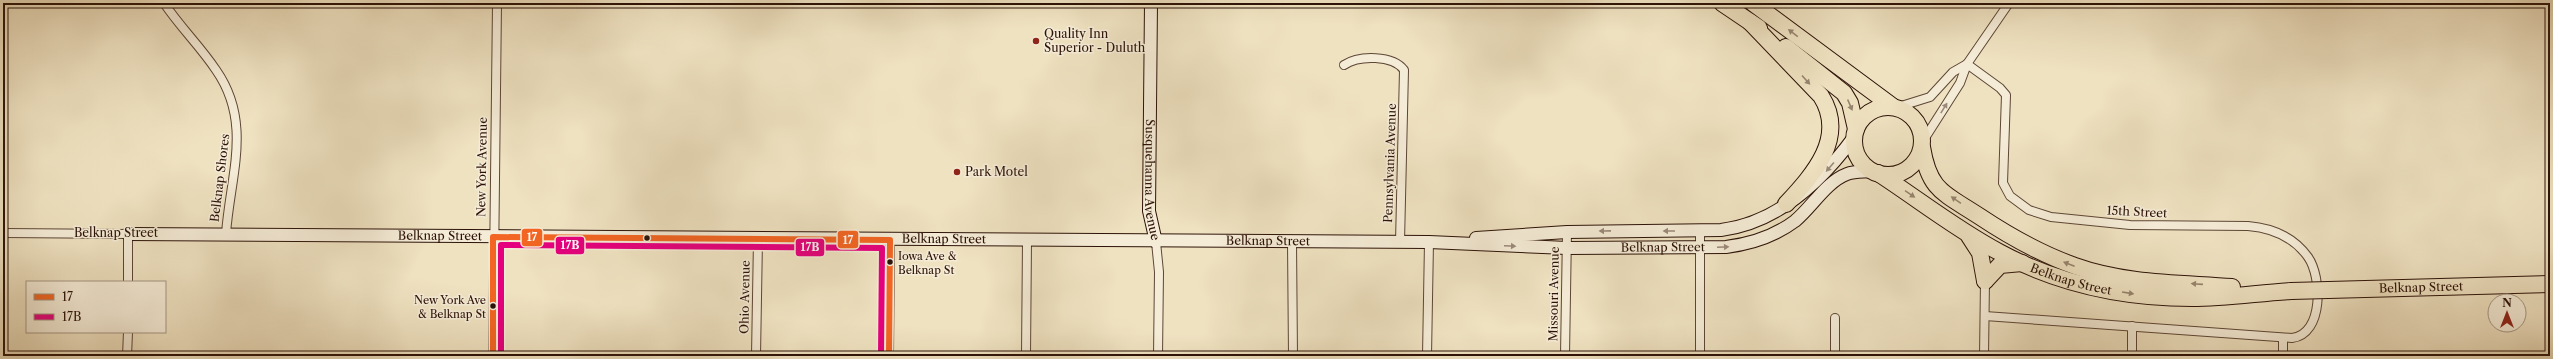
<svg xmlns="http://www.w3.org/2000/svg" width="2553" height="359" font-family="'Libre Caslon Text',serif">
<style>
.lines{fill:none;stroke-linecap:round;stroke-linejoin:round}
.street-casing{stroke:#5d4636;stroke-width:10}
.secondary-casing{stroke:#2c1208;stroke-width:14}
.highway-casing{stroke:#2c1208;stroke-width:18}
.street{stroke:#f5ecd7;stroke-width:8}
.secondary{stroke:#f5ecd7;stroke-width:12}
.highway{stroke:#efe2c1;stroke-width:16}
.highway-bridge-casing{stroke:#2c1208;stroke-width:18;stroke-linecap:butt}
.highway-bridge{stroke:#efe2c1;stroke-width:16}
.bus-1-casing{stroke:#f5ecd7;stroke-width:9}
.bus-2-casing{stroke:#f5ecd7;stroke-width:9}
.bus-1{stroke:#f26522;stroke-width:6}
.bus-2{stroke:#e5007d;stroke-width:6}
.oneway{fill:#97846e}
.oneway2{fill:#9b8a7a}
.poi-dot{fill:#8f2418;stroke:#f5ecd7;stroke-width:1.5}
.bus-dot{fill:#2c1208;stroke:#f5ecd7;stroke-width:1.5}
.labels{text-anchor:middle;stroke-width:3;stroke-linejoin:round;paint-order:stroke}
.bus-label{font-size:11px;fill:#2c1208;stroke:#f5ecd7;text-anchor:start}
.poi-label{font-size:12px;fill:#2c1208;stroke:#f5ecd7;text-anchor:start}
.street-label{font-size:12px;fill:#2c1208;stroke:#f5ecd7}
.line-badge{stroke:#f5ecd7;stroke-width:1.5}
.badge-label{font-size:11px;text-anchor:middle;font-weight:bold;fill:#fff}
</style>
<rect width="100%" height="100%" fill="#efe2c1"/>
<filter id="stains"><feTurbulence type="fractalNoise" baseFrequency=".005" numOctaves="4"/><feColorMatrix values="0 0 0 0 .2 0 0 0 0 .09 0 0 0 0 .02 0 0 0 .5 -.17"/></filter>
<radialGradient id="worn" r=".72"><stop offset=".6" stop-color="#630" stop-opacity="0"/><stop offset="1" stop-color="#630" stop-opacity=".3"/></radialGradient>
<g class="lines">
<g class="street-casing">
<g id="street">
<path d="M164,3C180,27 200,46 216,70C253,123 230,176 226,234"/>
<path d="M1967,64L2000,88L2006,95L2003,183L2010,196L2029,210L2051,217L2130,225L2248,226C2272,228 2293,236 2308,257C2322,277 2324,334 2292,338L1985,316"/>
<path d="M1344,65C1359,55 1393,55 1404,70L1400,242"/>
<path d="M1898,107L1930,97L1953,72L1967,64"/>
<path d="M1923,141L1960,83L1967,64L2009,3"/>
<path d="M3,233L128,234V282"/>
<path d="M1156,242L1159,272L1158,356"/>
<path d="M1292,242L1293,356"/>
<path d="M1835,318V356"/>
<path d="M2132,326V356"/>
<path d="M127,356L128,332"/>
<path d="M493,356L497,3"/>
<path d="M756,356L758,239"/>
<path d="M889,356L890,240"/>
<path d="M1026,356L1027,241"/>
<path d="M1427,356L1429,242"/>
<path d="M1565,356L1567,232"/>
<path d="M1700,356V231"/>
<path d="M1984,356L1985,281"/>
<path d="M2283,356V338"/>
</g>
</g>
<g class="secondary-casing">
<g id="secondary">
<path id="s1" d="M1151,3L1149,211L1156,242"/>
<path id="s2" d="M128,234L1429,242L1567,248L1726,247C1750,244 1775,236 1795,221C1812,207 1826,182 1847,174C1855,171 1864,172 1872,171"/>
<path d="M1476,238L1567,232L1721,230C1778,223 1821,182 1854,137"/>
</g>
</g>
<g class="highway-casing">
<g id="highway">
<path d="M1722,3L1759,28"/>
<path d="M1753,3L1892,106"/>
<path d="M1750,22L1821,96C1847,137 1814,174 1786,204"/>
<path d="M1786,47L1844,93L1850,103L1856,129"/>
<circle cx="1888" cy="141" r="34"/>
<path d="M1922,147C1929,191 1944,193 1979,216C2009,236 2041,254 2075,266C2125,284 2180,283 2232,287"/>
<path id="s3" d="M1878,173C1918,199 1957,230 1999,252C2058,284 2125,298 2192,298C2225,298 2258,293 2291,291"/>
<path d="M1969,236L1980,253L1985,281"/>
<path d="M1985,281L2000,265L2022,263"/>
</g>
</g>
<use href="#street" class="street"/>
<use href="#secondary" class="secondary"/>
<use href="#highway" class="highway"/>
<g class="highway-bridge-casing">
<g id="highway-bridge">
<path id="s4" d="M2291,291L2550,284"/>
</g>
</g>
<use href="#highway-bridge" class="highway-bridge"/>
<g class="bus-1-casing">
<path id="bus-1" d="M493,356V237L890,240L889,356"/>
</g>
<g class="bus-2-casing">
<path id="bus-2" d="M501,356V245L882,248L881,356"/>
</g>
<use href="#bus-1" class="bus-1"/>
<use href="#bus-2" class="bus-2"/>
</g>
<defs><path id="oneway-solid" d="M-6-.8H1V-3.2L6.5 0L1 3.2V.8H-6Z"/></defs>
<g class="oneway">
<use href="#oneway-solid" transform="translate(1793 33) rotate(-143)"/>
<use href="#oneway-solid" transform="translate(1806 80) rotate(48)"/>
<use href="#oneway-solid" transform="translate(1850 105) rotate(67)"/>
<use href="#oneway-solid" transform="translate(1910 194) rotate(34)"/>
<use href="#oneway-solid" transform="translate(1956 200) rotate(-146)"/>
<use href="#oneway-solid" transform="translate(2069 264) rotate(-159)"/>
<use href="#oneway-solid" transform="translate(2197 284) rotate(-176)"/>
<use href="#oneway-solid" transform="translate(2128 293) rotate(9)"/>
</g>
<g class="oneway2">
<use href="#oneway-solid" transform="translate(1944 108) rotate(-58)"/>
<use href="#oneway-solid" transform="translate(1830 167) rotate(131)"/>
<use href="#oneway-solid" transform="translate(1605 231) rotate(179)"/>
<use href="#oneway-solid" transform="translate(1669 231) rotate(180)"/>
<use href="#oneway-solid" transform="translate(1510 246) rotate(2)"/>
<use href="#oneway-solid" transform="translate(1723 247) rotate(-3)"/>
</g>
<g class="poi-dot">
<circle cx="1036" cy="41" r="4"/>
<circle cx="957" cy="172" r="4"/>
</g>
<g class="bus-dot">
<circle cx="647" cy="238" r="3.5"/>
<circle cx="890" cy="262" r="3.5"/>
<circle cx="493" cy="306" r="3.5"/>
</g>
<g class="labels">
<g class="bus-label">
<text x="898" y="260">Iowa Ave &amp;<tspan x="898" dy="14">Belknap St</tspan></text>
<text x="486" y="304" text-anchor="end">New York Ave<tspan x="486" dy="14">&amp; Belknap St</tspan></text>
</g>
<g class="poi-label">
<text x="1044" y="38">Quality Inn<tspan x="1044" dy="14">Superior - Duluth</tspan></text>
<text x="965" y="176">Park Motel</text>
</g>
<g class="street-label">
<text transform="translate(1390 163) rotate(-88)" y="4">Pennsylvania Avenue</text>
<text transform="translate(482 167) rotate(-89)" y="4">New York Avenue</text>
<text transform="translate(220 178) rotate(-83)" y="4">Belknap Shores</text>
<text dy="4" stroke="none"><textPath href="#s1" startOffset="177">Susquehanna Avenue</textPath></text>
<text transform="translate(2137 212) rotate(3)" y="4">15th Street</text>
<text x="116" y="237">Belknap Street</text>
<text dy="4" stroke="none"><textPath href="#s2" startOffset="312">Belknap Street</textPath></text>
<text dy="4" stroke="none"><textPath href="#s2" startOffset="816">Belknap Street</textPath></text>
<text dy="4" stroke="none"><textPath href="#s2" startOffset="1140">Belknap Street</textPath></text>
<text dy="4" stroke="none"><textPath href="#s2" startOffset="1535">Belknap Street</textPath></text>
<text dy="4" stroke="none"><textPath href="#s3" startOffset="222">Belknap Street</textPath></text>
<text dy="4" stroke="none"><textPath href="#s4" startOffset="130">Belknap Street</textPath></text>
<text transform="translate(1554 294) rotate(-89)" y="4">Missouri Avenue</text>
<text transform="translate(745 297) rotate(-89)" y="4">Ohio Avenue</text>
</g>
</g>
<g class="line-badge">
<rect x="521" y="228" width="22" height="19" rx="4" fill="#f26522"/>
<rect x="837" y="230" width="22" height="19" rx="4" fill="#f26522"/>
<rect x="555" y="236" width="30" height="19" rx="4" fill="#e5007d"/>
<rect x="795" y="238" width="30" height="19" rx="4" fill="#e5007d"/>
</g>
<g class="badge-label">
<text x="532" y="241">17</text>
<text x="848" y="244">17</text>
<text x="570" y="249">17B</text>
<text x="810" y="251">17B</text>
</g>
<rect width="2553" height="359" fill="none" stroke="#efe2c1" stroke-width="16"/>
<rect x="4" y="4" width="2545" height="351" fill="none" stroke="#2c1208" stroke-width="2"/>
<rect x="8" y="8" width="2537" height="343" fill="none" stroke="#2c1208"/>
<rect x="26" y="281" width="140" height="52" fill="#f5ecd7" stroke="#a59584"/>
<rect x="34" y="294" width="20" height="6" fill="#f26522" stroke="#a59584"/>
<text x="62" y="301" font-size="12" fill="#2c1208">17</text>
<rect x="34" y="314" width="20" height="6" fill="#e5007d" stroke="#a59584"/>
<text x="62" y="321" font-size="12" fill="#2c1208">17B</text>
<g transform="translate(2507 313)"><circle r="19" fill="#f5ecd7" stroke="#a59584"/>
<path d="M0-3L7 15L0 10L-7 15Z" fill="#8f2418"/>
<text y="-6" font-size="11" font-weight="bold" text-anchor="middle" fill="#2c1208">N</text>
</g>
<rect width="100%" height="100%" filter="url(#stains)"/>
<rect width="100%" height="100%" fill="url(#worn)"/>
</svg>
